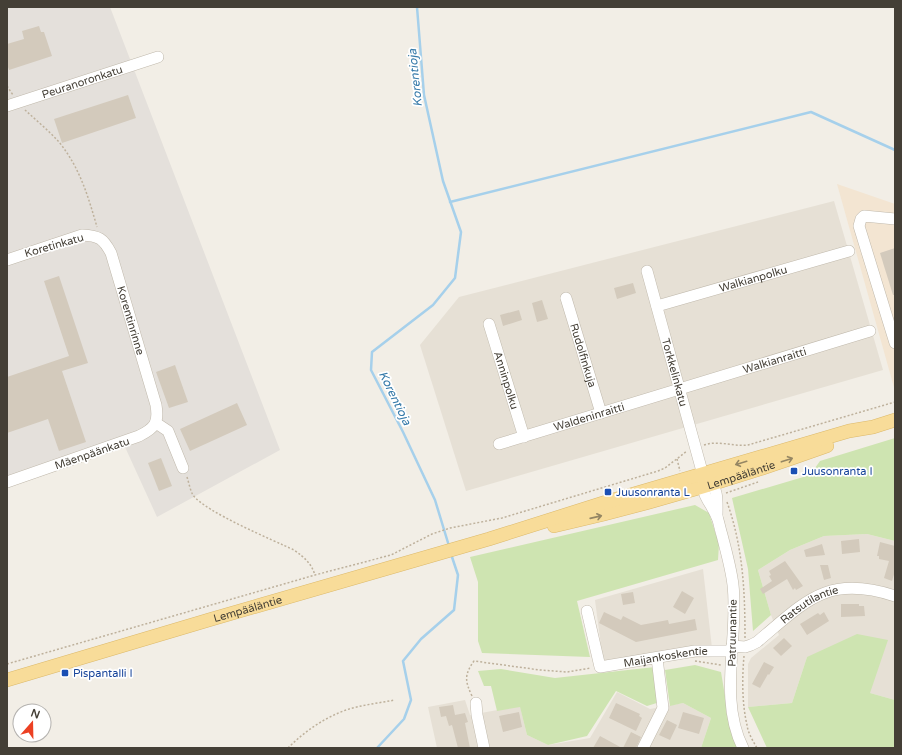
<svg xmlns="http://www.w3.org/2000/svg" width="902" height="755" font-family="'Varela Round',sans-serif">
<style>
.residential{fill:#e6e0d5}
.commercial{fill:#f3e5d2}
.industrial{fill:#e4e0db}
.green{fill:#cee4b1}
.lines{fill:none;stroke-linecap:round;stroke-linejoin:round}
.stream{stroke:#a6d0eb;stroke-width:2.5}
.building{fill:#d3cabc}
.minor-casing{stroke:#c0b9ac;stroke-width:12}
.major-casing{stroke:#dcb96a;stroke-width:14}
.path{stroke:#beb19c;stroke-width:1.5;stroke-dasharray:2 2;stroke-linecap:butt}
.minor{stroke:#fff;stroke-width:11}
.major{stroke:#f8dc99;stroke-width:13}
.oneway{stroke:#958663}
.transit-dot{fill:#1a4fb4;stroke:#fff;stroke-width:1.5}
.labels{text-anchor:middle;stroke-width:3.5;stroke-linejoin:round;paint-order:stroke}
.street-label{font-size:11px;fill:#443f36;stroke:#fff}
.transit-label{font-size:11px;fill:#164399;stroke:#fff;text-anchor:start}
.water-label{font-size:12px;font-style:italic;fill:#367aa9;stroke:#fff}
</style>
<rect width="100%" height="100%" fill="#f2eee6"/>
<g class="residential">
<path d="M834,201L883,370L466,491L420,345L459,297Z"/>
<path d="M867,534L895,541V700L870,693L807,657L792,703L748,707V664L751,658L779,635L771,615L758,570L790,550L824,536Z"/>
<path d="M703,569L713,657L603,661L595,600Z"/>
<path d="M617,692L650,709L683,703L711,718L701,748H437L428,707L465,700L470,715L520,706L527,735L548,745L590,738Z"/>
</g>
<path class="commercial" d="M837,184L895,204V391Z"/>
<path class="industrial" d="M7,7H110L280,450L157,517L125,447L7,488Z"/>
<g class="green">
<path d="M895,438V541L867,534L824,536L790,550L758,570L771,615L753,631L748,569L732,498L810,475L820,461Z"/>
<path d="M695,505L709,513L719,544L718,560L577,601L590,657L482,653L478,641V582L470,557Z"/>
<path d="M857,634L888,640L870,693L895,700V748H767L748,707L792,703L807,657Z"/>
<path d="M695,665L721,672L731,732L738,748H701L711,718L683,703L670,706L665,670Z"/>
<path d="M655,667L660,702L647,706L616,691L587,736L548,745L527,735L520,707L497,711L491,686H484L478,671L501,669L555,678Z"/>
</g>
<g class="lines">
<g class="stream">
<path d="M417,7L424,95L443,181L461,232L455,278L433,305L372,352L371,370L403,432L435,500L449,546"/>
<path d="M450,202L811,112L895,150"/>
<path d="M377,748L404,719L411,700L403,661L421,639L454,610L458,575L451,554"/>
</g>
</g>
<g class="building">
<path d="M39,26L41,32H44L52,56L9,70L7,64V44L24,39L22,31Z"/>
<path d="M128,95L136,118L62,143L54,119Z"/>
<path d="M895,248V295H893L880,253Z"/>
<path d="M59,276L88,363L62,371L86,442L59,451L48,419L7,433V377L69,356L44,281Z"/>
<path d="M633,283L636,293L617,299L614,288Z"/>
<path d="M542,300L548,319L537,322L532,303Z"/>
<path d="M519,310L522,320L503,326L500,315Z"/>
<path d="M175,365L188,402L169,408L156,372Z"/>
<path d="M237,403L247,425L190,451L180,429Z"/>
<path d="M161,458L172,486L159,491L148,463Z"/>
<path d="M859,539L860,552L842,554L841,541Z"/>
<path d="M880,542L895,546V571L892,581L884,578L889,561L879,559V556H877Z"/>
<path d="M822,544L825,555L806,557L804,550Z"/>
<path d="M785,561L803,586L796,590L795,588L793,590L787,579L763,594L760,589L772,581L769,576L771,575L769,571Z"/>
<path d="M820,565H828L831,578L824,580Z"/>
<path d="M682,591L694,598L685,614L673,607Z"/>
<path d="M633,592L635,603L623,605L621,594Z"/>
<path d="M841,604H859V606H864L865,616L841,617Z"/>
<path d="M604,612L621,620L623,616L641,625L668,620L669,624L695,619L697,630L636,642L599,623Z"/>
<path d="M824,612L829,621L807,635L800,624L818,613L820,615Z"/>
<path d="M784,638L792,646L781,656L773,648Z"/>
<path d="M764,662L774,667L769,675L768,674L760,688L752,684Z"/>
<path d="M616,703L640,714L639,716L642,718L636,731L609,718Z"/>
<path d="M453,705L455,715L465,713L468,722L465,723L470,748H458L452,725L449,726L446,716L441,717L439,707Z"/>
<path d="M519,712L522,727L503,732L499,716Z"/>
<path d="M683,712L704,718L699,734L678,728Z"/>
<path d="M667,720L677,725L670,740L659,735Z"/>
<path d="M631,732L641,737L636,748H623Z"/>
<path d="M600,736L622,748H593Z"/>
</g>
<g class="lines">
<g class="minor-casing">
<g id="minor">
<path id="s1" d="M7,106L158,57"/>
<path d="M895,219L864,216L861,219L859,226L895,343"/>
<path id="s2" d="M7,260L82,235C99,236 103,238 111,253L156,405C159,423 155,428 139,436L7,482"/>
<path id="s3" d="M647,271L703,475C702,499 708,497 717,517C719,522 720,529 722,535C726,551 731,568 733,585C739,638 718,698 743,748"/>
<path id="s4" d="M566,298L601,413"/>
<path id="s5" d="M657,306L849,251"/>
<path id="s6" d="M489,324L524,437"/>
<path d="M156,423L168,431L183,468"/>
<path id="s7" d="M499,444L870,331"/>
<path d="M708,479C719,489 717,503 717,517"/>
<path id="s8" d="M587,611L600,667L695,651H731"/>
<path id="s9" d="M732,646L745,647L751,645L757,642C806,601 827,574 895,596"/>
<path d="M476,703L477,715L484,748"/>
<path d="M643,748L663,708L657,658"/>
</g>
</g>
<g class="major-casing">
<g id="major">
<path id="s10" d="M554,526C647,505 738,478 827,446"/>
<path id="s11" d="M7,680L212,619L489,539L603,503L849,431L873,427L895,420"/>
</g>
</g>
<g class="path">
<path d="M7,86L13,95"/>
<path d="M25,110C36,120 49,131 59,142C80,168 88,196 97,227"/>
<path d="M704,445C719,440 733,447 748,445L895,402"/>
<path d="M677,459L680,471"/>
<path d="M187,477C189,483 190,490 193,495C205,512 273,540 294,550C305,558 311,563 315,575"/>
<path d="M726,493L758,482"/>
<path d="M727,502C743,547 745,591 745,638"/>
<path d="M744,656C742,678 742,704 747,725C748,733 753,741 757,748"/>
<path d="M695,661L721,665"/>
<path d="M7,664L315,575L391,555L432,534L450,528L502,518L658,471L665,468L687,451"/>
<path d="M472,696C465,681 464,675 474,661L540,670L567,672L591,668"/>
<path d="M288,748C305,731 324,718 346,710C361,705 379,703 395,700"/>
</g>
<use href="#minor" class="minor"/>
<use href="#major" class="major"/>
</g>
<defs><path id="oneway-shaft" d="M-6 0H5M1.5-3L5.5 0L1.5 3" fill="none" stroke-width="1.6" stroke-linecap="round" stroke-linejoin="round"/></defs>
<g class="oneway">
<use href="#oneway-shaft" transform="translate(787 460) rotate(-18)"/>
<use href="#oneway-shaft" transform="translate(741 463) rotate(163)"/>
<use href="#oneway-shaft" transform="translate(596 517) rotate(-13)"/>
</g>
<g class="transit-dot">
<rect x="790" y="467" width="8" height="8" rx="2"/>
<rect x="604" y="488" width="8" height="8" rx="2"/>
<rect x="61" y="669" width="8" height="8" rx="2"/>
</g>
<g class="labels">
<g class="street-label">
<text dy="4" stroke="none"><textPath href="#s1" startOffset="79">Peuranoronkatu</textPath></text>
<text transform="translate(54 245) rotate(-16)" y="4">Koretinkatu</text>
<text dy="4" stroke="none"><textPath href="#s5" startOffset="100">Walkianpolku</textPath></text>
<text dy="4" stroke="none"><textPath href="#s2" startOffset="186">Korentinrinne</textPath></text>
<text dy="4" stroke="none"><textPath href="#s4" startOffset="60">Rudolfinkuja</textPath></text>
<text dy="4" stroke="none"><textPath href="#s7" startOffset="288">Walkianraitti</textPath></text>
<text dy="4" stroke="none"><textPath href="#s3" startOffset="105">Torkkelinkatu</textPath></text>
<text dy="4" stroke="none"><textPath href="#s6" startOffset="59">Anninpolku</textPath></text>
<text dy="4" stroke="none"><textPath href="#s7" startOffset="94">Waldeninraitti</textPath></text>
<text transform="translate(92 453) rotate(-19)" y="4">Mäenpäänkatu</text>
<text dy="4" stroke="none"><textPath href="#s10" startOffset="194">Lempääläntie</textPath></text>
<text dy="4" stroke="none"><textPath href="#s9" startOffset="91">Ratsutilantie</textPath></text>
<text dy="4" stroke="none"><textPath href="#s11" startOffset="251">Lempääläntie</textPath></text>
<text transform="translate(732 633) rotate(-89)" y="4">Patruunantie</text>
<text dy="4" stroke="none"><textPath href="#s8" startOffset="124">Maijankoskentie</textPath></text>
</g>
<g class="transit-label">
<text x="802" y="475">Juusonranta I</text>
<text x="616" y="496">Juusonranta L</text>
<text x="73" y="677">Pispantalli I</text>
</g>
<g class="water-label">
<text transform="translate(415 78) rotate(-96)" y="4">Korentioja</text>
<text transform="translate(395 398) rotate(64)" y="4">Korentioja</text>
</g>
</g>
<rect width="902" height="755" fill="none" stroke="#443f36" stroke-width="16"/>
<g transform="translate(32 723) rotate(20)"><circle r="19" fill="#ffffff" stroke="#b4b2af"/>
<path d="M0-3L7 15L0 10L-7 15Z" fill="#ec4023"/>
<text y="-6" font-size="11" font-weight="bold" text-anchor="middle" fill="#443f36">N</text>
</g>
</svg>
